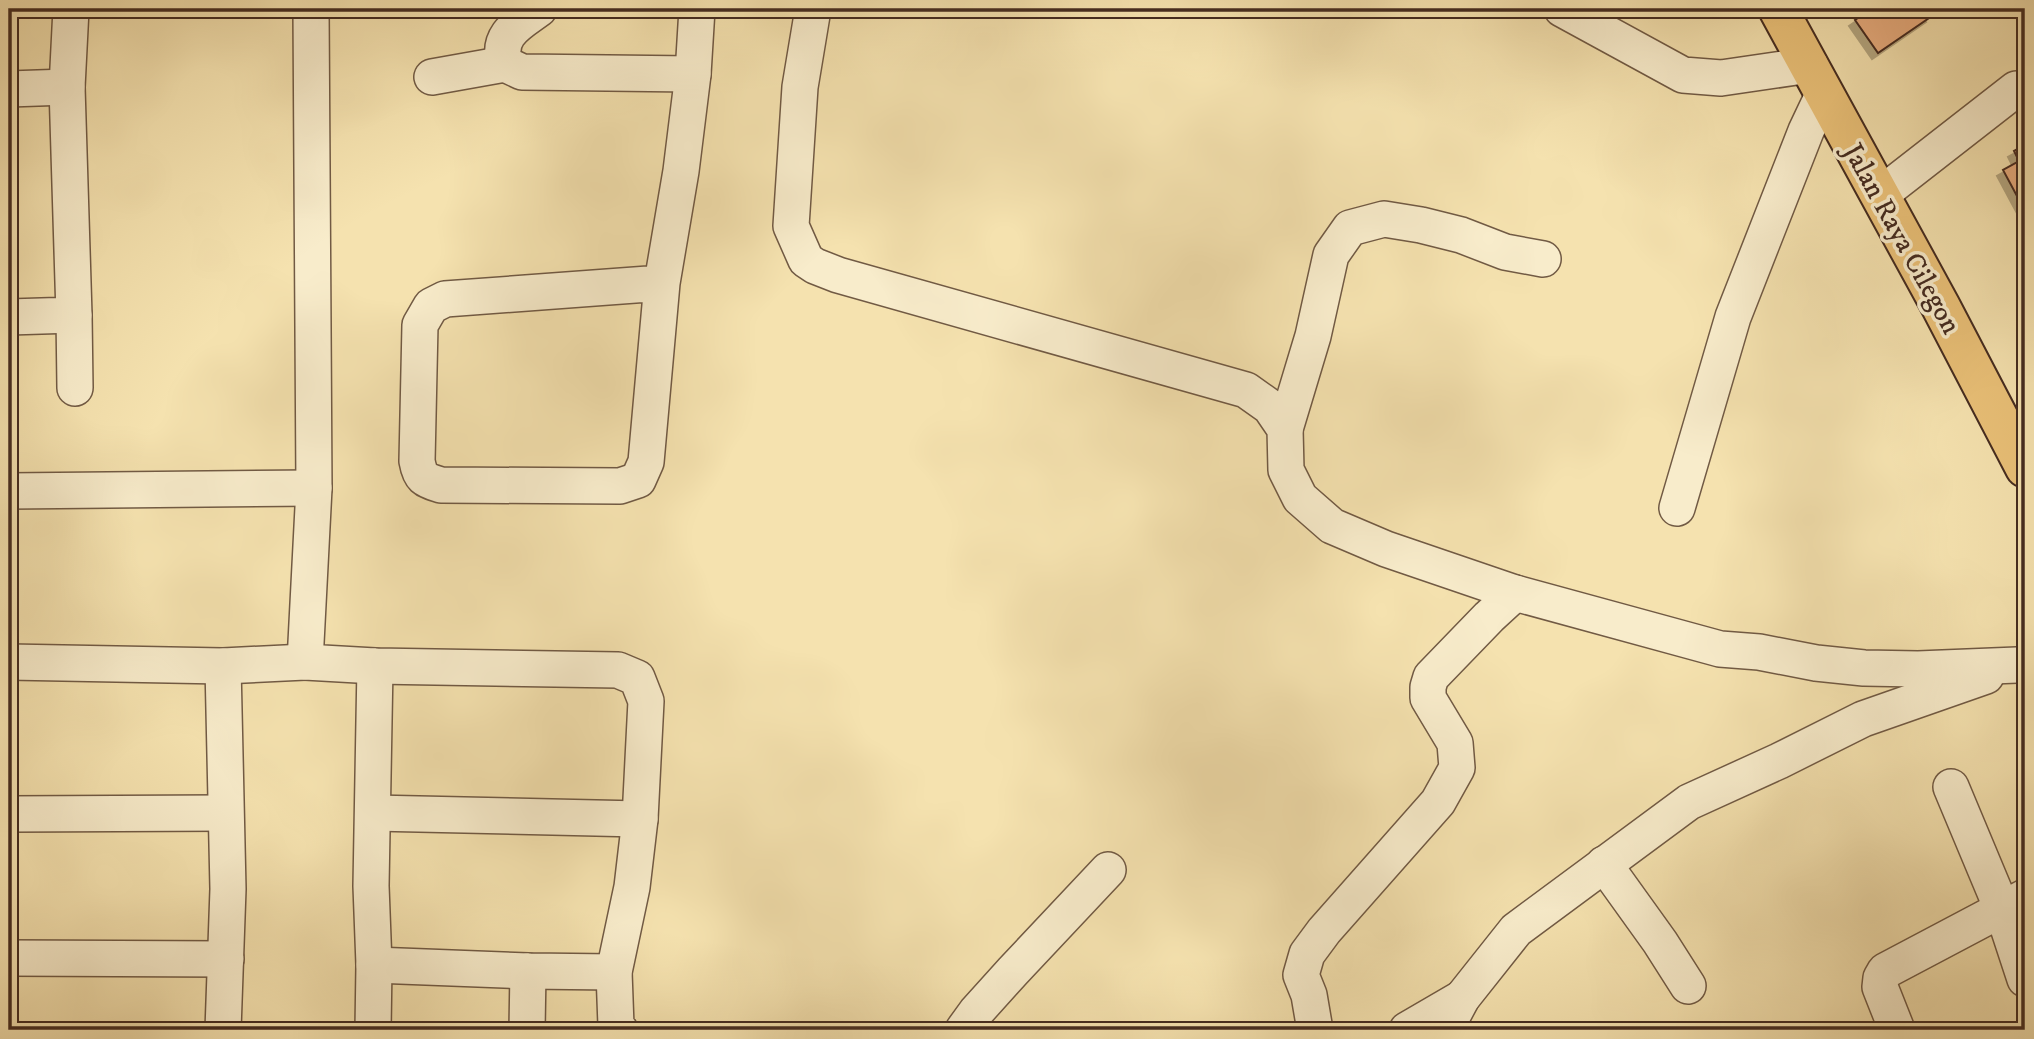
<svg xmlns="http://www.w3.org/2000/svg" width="2034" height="1039" font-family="'IM FELL DW Pica',serif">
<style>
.building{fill:#e8ad7f;stroke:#452c20;stroke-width:2;filter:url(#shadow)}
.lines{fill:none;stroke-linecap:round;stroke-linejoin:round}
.minor-casing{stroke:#715a44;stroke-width:38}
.highway-casing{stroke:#452c20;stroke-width:42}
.minor{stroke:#f8eccb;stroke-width:35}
.highway{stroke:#eac178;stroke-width:38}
.labels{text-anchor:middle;stroke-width:7;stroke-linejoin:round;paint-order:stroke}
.street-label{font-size:28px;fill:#452c20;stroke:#f8eccb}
</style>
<defs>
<filter id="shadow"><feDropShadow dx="-6" dy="6" stdDeviation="0" flood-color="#0004"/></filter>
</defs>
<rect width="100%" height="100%" fill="#f5e2af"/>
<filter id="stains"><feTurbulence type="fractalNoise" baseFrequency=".00286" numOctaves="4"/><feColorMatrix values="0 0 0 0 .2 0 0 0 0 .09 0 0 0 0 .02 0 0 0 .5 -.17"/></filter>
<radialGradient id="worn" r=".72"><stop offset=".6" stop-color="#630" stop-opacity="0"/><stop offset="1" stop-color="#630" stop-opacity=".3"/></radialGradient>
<g class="building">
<path d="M1871,9H1927L1932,16L1878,53L1855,20Z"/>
<path d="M2025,145V211L2003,170L2019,161L2014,151Z"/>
</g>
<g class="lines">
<g class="minor-casing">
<g id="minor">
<path d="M311,9L314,488L305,662L375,666L618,670L637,678L646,701L640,819L632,887L614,972L616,1026L620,1030"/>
<path d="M539,9C520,23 495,35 505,64L522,72L693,74"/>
<path d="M813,9L800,87L791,226L806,260L815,266L838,275L1246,390L1270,407L1285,429L1286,470L1300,498L1332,526L1386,549L1515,593L1720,649L1759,652L1816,663L1864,668L1918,669L2017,665"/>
<path d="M1562,9L1683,75L1721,78L1810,65"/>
<path d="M432,77L505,64"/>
<path d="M9,89L67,87"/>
<path d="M1880,195L2016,89"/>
<path d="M662,283L445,299L431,306L420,325L417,461C420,478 424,480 441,485L620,486L638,480L646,462L662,283L681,171L693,74L697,9"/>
<path d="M74,315L75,388"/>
<path d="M9,317L74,315L67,87L71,9"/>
<path d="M1285,429L1313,336L1331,255L1350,228L1384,219L1421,225L1461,235L1505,252L1543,259"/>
<path d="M9,491L314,488"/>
<path d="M1677,508L1733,317L1806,131L1824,93"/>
<path d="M9,662L223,666L305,662"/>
<path d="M1951,787L2002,909L2025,979"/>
<path d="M373,813L640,819"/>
<path d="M9,814L225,813"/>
<path d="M1604,864L1660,942L1688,986"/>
<path d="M9,958L226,959"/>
<path d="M374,965L528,971L614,972"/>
<path d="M223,1030L228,889L223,666"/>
<path d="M373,1030L374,965L371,886L375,666"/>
<path d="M527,1030L528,971"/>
<path d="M963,1030L976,1012L1013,971L1108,870"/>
<path d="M1315,1030L1309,995L1301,975L1307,954L1324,931L1438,802L1457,768L1455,743L1428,698V687L1431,677L1489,617L1515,593"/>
<path d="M1407,1030L1462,998"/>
<path d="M1445,1030L1462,998L1516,930L1689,802L1779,761L1863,719L1986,676"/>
<path d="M1897,1030L1880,987L1881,978L1885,971L2025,897"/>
</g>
</g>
<g class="highway-casing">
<path id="highway" d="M1778,9L1941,307L2025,468"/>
</g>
<use href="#minor" class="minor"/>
<use href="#highway" class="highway"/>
</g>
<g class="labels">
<g class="street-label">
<text transform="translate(1903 238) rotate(61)" y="10">Jalan Raya Cilegon</text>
</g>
</g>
<rect width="2034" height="1039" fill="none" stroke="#f5e2af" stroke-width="35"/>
<rect x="10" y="10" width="2013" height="1018" fill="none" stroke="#452c20" stroke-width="3.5"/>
<rect x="18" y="18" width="1999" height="1004" fill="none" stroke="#452c20" stroke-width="2"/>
<rect width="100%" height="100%" filter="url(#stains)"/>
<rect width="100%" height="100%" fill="url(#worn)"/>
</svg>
